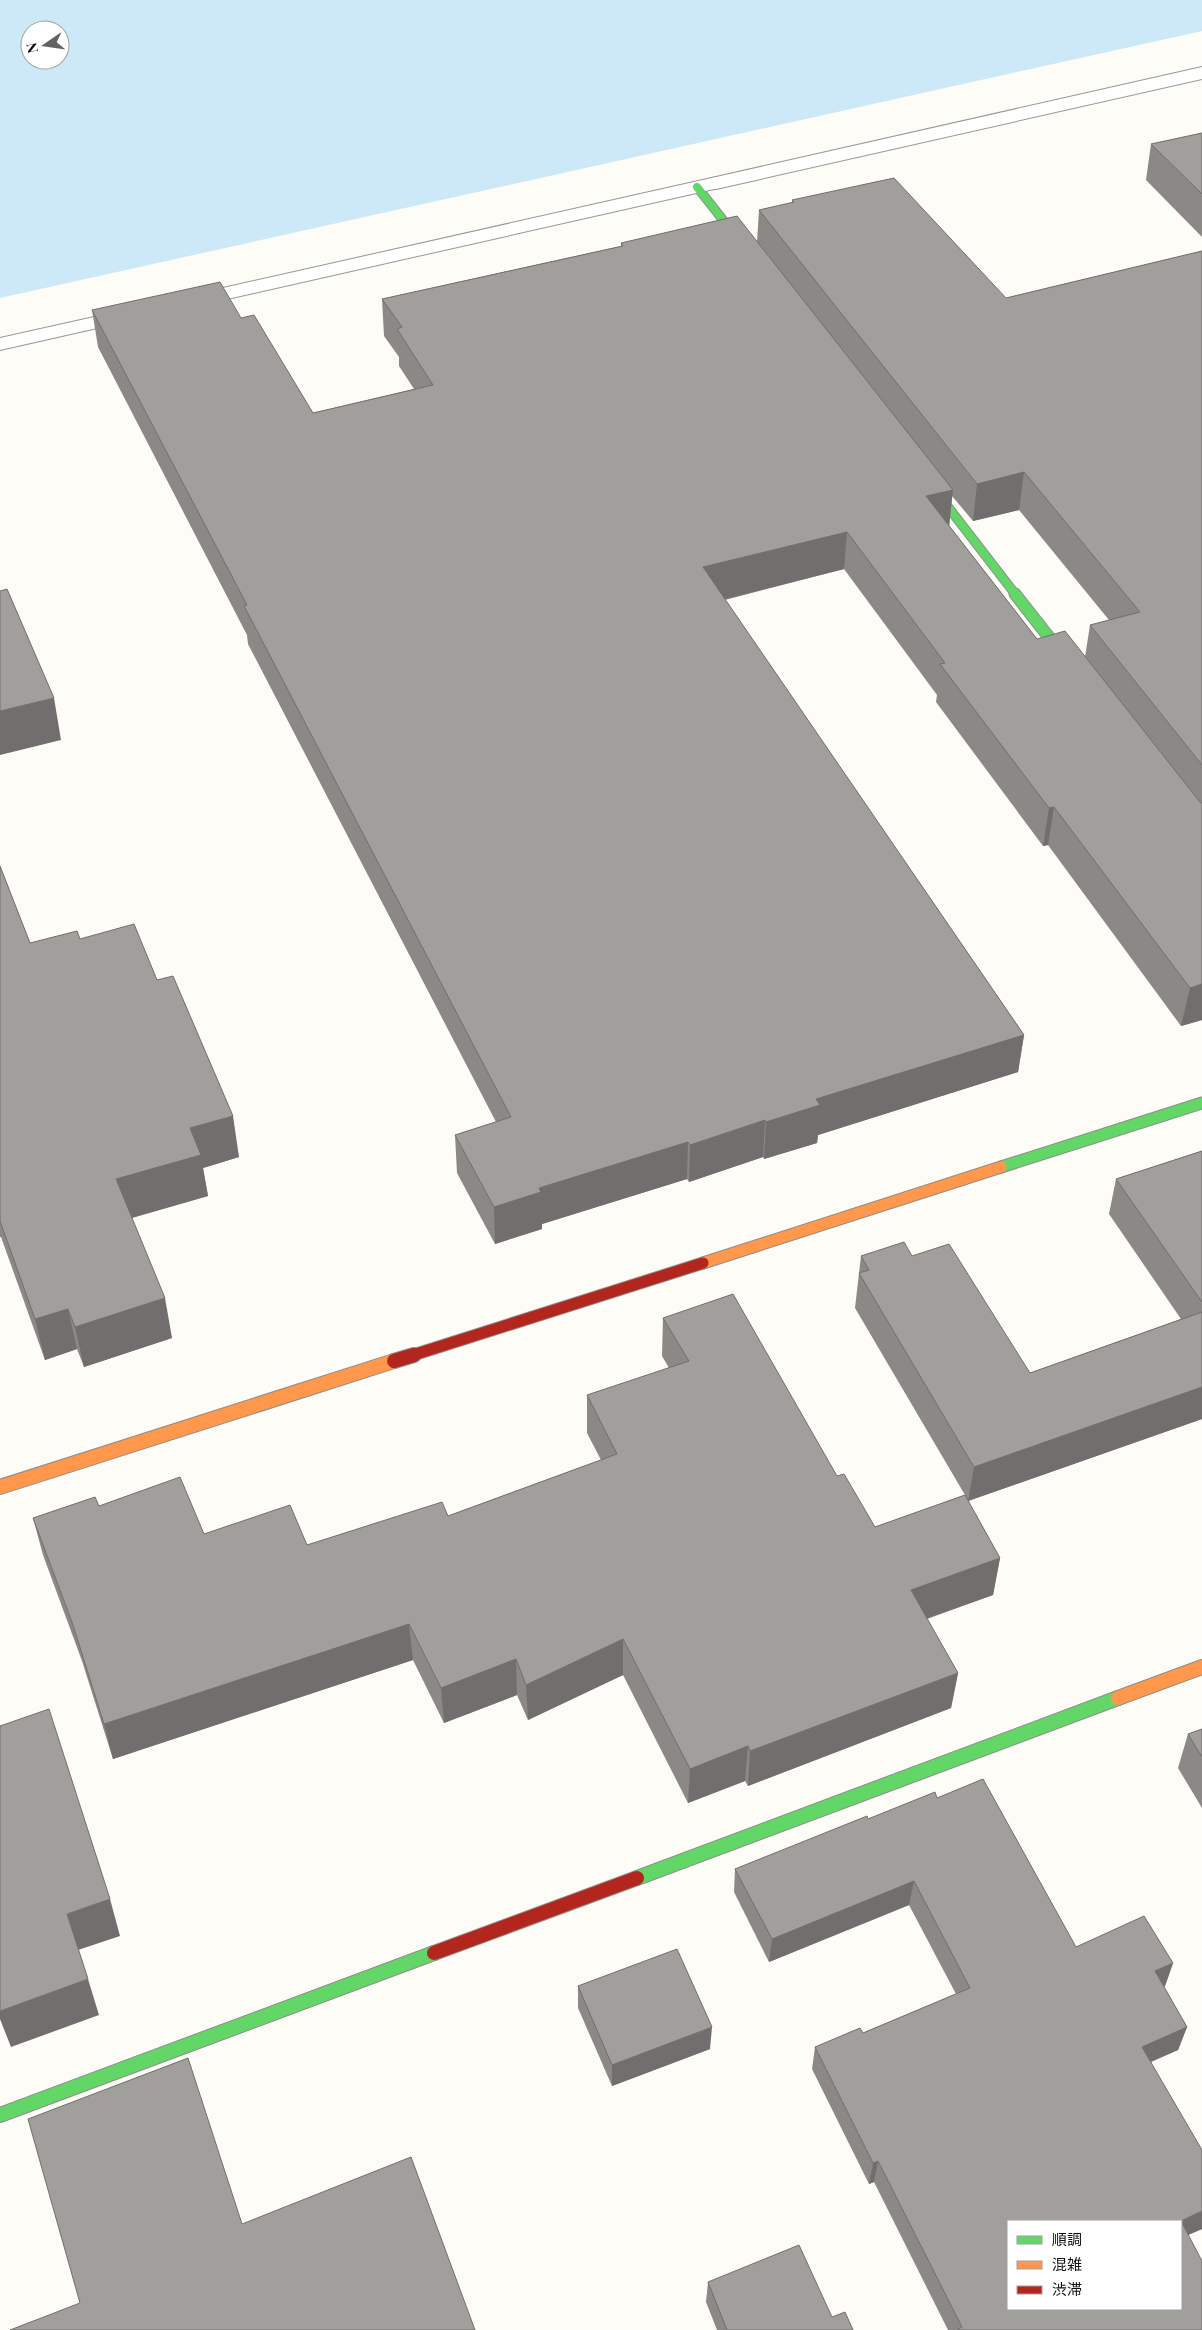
<svg xmlns="http://www.w3.org/2000/svg" width="1202" height="2330" font-family="'Playfair Display','Noto Sans JP',serif">
<style>
.water{fill:#cde8f7;fill-rule:evenodd}
.lines{fill:none;stroke-linecap:round;stroke-linejoin:round}
.lane-casing{stroke:#979795;stroke-width:2}
.street-casing{stroke:#979795;stroke-width:2}
.fast-far2-casing{stroke:#8e8d8b;stroke-width:10}
.fast-far1-casing{stroke:#8e8d8b;stroke-width:13}
.fast-casing{stroke:#8e8d8b;stroke-width:16}
.slow-far1-casing{stroke:#8e8d8b;stroke-width:13}
.slow-casing{stroke:#8e8d8b;stroke-width:16}
.jam-far1-casing{stroke:#8e8d8b;stroke-width:13}
.jam-casing{stroke:#8e8d8b;stroke-width:16}
.lane{fill:#fffffe;fill-rule:evenodd}
.street{fill:#fffffe;fill-rule:evenodd}
.fast-far2{stroke:#63d668;stroke-width:8}
.fast-far1{stroke:#63d668;stroke-width:11}
.fast{stroke:#63d668;stroke-width:14}
.slow-far1{stroke:#ff974d;stroke-width:11}
.slow{stroke:#ff974d;stroke-width:14}
.jam-far1{stroke:#b3261e;stroke-width:11}
.jam{stroke:#b3261e;stroke-width:14}
.wall{fill:#8a8986;fill-rule:evenodd}
.shaded-wall{fill:#716f6d}
.building{fill:#a19f9c;stroke:#716f6d;fill-rule:evenodd}
</style>
<rect width="100%" height="100%" fill="#fdfcf7"/>
<path class="water" d="M0,0H1202V31L0,298ZM30,30H60V60H30Z"/>
<g class="lines">
<g class="lane-casing">
<path id="lane" d="M1202,67V79L716,189L709,187L706,183L709,179L716,177Z"/>
</g>
<g class="street-casing">
<g id="street">
<path d="M716,177L723,179L726,183L723,187L192,307L185,305L182,301L185,297L192,295Z"/>
<path d="M130,309L137,311L140,315L137,319L0,350V338Z"/>
</g>
</g>
<g class="fast-far2-casing">
<g id="fast-far2">
<path d="M697,187L746,249"/>
<path d="M928,481L1016,595"/>
</g>
</g>
<g class="fast-far1-casing">
<g id="fast-far1">
<path d="M1015,594L1070,664"/>
<path d="M1001,1167L1202,1103"/>
</g>
</g>
<g class="fast-casing">
<g id="fast">
<path d="M637,1878L1118,1698"/>
<path d="M0,2115L434,1953"/>
</g>
</g>
<g class="slow-far1-casing">
<path id="slow-far1" d="M703,1263L1001,1167"/>
</g>
<g class="slow-casing">
<g id="slow">
<path d="M0,1487L394,1361"/>
<path d="M1118,1698L1202,1667"/>
</g>
</g>
<g class="jam-far1-casing">
<path id="jam-far1" d="M410,1356L703,1263"/>
</g>
<g class="jam-casing">
<g id="jam">
<path d="M394,1361L414,1355"/>
<path d="M434,1953L637,1878"/>
</g>
</g>
<use href="#lane" class="lane"/>
<use href="#street" class="street"/>
<use href="#fast-far2" class="fast-far2"/>
<use href="#fast-far1" class="fast-far1"/>
<use href="#fast" class="fast"/>
<use href="#slow-far1" class="slow-far1"/>
<use href="#slow" class="slow"/>
<use href="#jam-far1" class="jam-far1"/>
<use href="#jam" class="jam"/>
</g>
<g class="wall">
<path d="M1202,133V237L1146,180L1151,144Z"/>
<path d="M792,200L1006,298L1202,251V1020L1181,1026L1048,845L1043,846L936,702L937,695L844,569L725,600L1024,1035L1018,1072L818,1135L817,1143L764,1159L763,1157L689,1182L687,1179L542,1224V1229L495,1244L457,1173L455,1135L496,1122L248,644L247,635L98,347L92,310L241,318L313,413L414,389L399,366V357L384,336L382,299L621,246V243L757,242L759,210L792,203ZM952,496L973,521L1019,510L1109,620L1090,625L1085,657L1037,639L949,526Z"/>
<path d="M0,866L30,943L80,939L157,980L239,1157L203,1168L208,1196L132,1218L172,1338L84,1367L77,1349L45,1360L1,1237H0Z"/>
<path d="M1202,1151V1419L968,1501L1000,1558L993,1595L927,1619L958,1673L951,1708L748,1786L745,1781L688,1803L623,1675L528,1720L517,1695L444,1723L413,1660L113,1759L82,1661L43,1555L33,1518L99,1506L204,1534L307,1545L448,1516L601,1460L587,1433V1395L669,1368L662,1356L663,1318L837,1476L875,1527L965,1495L855,1308L861,1256H912L1030,1373L1181,1319L1109,1214L1116,1179Z"/>
<path d="M1202,1729V1808L1178,1768L1188,1734Z"/>
<path d="M937,1798L1076,1947L1173,1963L1165,1986L1164,1987L1187,2027L1178,2050L1151,2062L1202,2229L1188,2235L1202,2330H948L874,2182L869,2184L812,2069L815,2047L863,2033L956,1994L909,1905L769,1962L734,1892L735,1869L868,1819Z"/>
<path d="M578,1986L710,2049L612,2086L578,2008Z"/>
<path d="M708,2282L832,2317L853,2330H717L706,2302Z"/>
</g>
<g class="shaded-wall">
<path d="M1024,472L1019,510L973,521L977,484Z"/>
<path d="M953,490L949,527L926,496Z"/>
<path d="M847,532L844,569L701,605L703,567Z"/>
<path d="M54,698L61,740L0,755V711Z"/>
<path d="M1054,807L1048,845L1043,846L1049,808Z"/>
<path d="M1202,984V1020L1181,1026L1190,988Z"/>
<path d="M1024,1035L1018,1072L818,1135L817,1143L764,1159L766,1122L816,1099Z"/>
<path d="M233,1116L239,1157L203,1168L208,1196L124,1220L116,1179L190,1128Z"/>
<path d="M765,1120L763,1157L689,1182L690,1145Z"/>
<path d="M688,1142L687,1179L542,1224V1229L495,1244L494,1207L539,1188Z"/>
<path d="M165,1298L172,1338L84,1367L75,1327Z"/>
<path d="M68,1309L77,1349L45,1360L35,1319Z"/>
<path d="M1202,1387V1419L968,1501L974,1467Z"/>
<path d="M1000,1558L993,1595L905,1626L911,1590Z"/>
<path d="M409,1624L413,1660L113,1759L104,1724Z"/>
<path d="M623,1639V1675L528,1720L526,1685Z"/>
<path d="M516,1659L517,1695L444,1723L441,1688Z"/>
<path d="M958,1673L951,1708L748,1786L750,1751Z"/>
<path d="M748,1746L745,1781L688,1803L690,1769Z"/>
<path d="M914,1881L909,1905L769,1962L772,1939Z"/>
<path d="M110,1899L120,1936L78,1950L67,1914Z"/>
<path d="M1173,1963L1165,1986L1147,1994L1155,1971Z"/>
<path d="M88,1979L99,2015L11,2047L0,2019V2011Z"/>
<path d="M712,2027L710,2049L612,2086V2065Z"/>
<path d="M1187,2027L1178,2050L1134,2069L1142,2047Z"/>
<path d="M878,2161L874,2182L869,2184L873,2163Z"/>
<path d="M1202,2211V2229L1181,2238V2221Z"/>
</g>
<g class="building">
<path d="M1202,133V194L1151,144Z"/>
<path d="M894,178L1006,298L1202,251V765L1090,625L1140,612L1024,472L977,484L759,210L794,202L792,200Z"/>
<path d="M737,216L953,490L926,496L1037,639L1065,631L1200,802L1202,803V984L1190,988L1054,807L1049,808L940,664L945,663L847,532L703,567L1024,1035L816,1099L820,1105L766,1122L765,1120L690,1145L688,1142L539,1188L541,1192L494,1207L455,1135L511,1117L244,606L247,605L92,310L220,282L241,318L254,315L313,413L433,385L397,329L402,327L382,299L623,246L621,243Z"/>
<path d="M7,589L54,698L0,711V591Z"/>
<path d="M0,866L30,943L77,931L80,939L134,924L157,980L173,976L233,1116L190,1128L201,1155L116,1179L165,1298L75,1327L68,1309L35,1319L0,1221Z"/>
<path d="M1202,1151V1302L1116,1179Z"/>
<path d="M904,1242L912,1256L949,1244L1030,1373L1202,1312V1387L974,1467L859,1273L869,1270L861,1256Z"/>
<path d="M733,1294L837,1476L844,1474L875,1527L965,1495L1000,1558L911,1590L958,1673L750,1751L748,1746L690,1769L623,1639L526,1685L516,1659L441,1688L409,1624L104,1724L73,1625L33,1518L95,1497L99,1506L180,1477L204,1534L290,1505L307,1545L442,1502L448,1516L617,1454L587,1395L689,1361L663,1318Z"/>
<path d="M49,1709L110,1899L67,1914L88,1979L0,2011V1726Z"/>
<path d="M1202,1729V1757L1188,1734Z"/>
<path d="M983,1779L1076,1947L1144,1916L1173,1963L1155,1971L1187,2027L1142,2047L1202,2150V2211L1181,2221L1202,2261V2330H957L962,2327L878,2161L873,2163L815,2047L860,2028L863,2033L970,1988L914,1881L772,1939L735,1869L867,1816L868,1819L935,1792L937,1798ZM1008,2221H1181V2309H1008Z"/>
<path d="M677,1949L712,2027L612,2065L578,1986Z"/>
<path d="M188,2058L242,2224L411,2157L475,2330H10L80,2303L28,2119Z"/>
<path d="M799,2245L832,2317L845,2312L853,2330H727L708,2282Z"/>
</g>
<rect x="1007" y="2220" width="175" height="90" fill="#ffffff" stroke="#a0a0a0"/>
<rect x="1017" y="2236" width="25" height="8" fill="#63d668" stroke="#a0a0a0"/>
<text x="1052" y="2245" font-size="15" fill="#111111">順調</text>
<rect x="1017" y="2261" width="25" height="8" fill="#ff974d" stroke="#a0a0a0"/>
<text x="1052" y="2270" font-size="15" fill="#111111">混雑</text>
<rect x="1017" y="2286" width="25" height="8" fill="#b3261e" stroke="#a0a0a0"/>
<text x="1052" y="2295" font-size="15" fill="#111111">渋滞</text>
<g transform="translate(45 45) rotate(257)"><circle r="24" fill="#ffffff" stroke="#a0a0a0"/>
<path d="M0-4L9 19L0 12L-9 19Z" fill="#646362"/>
<text y="-8" font-size="14" font-weight="bold" text-anchor="middle" fill="#111111">N</text>
</g>
</svg>
